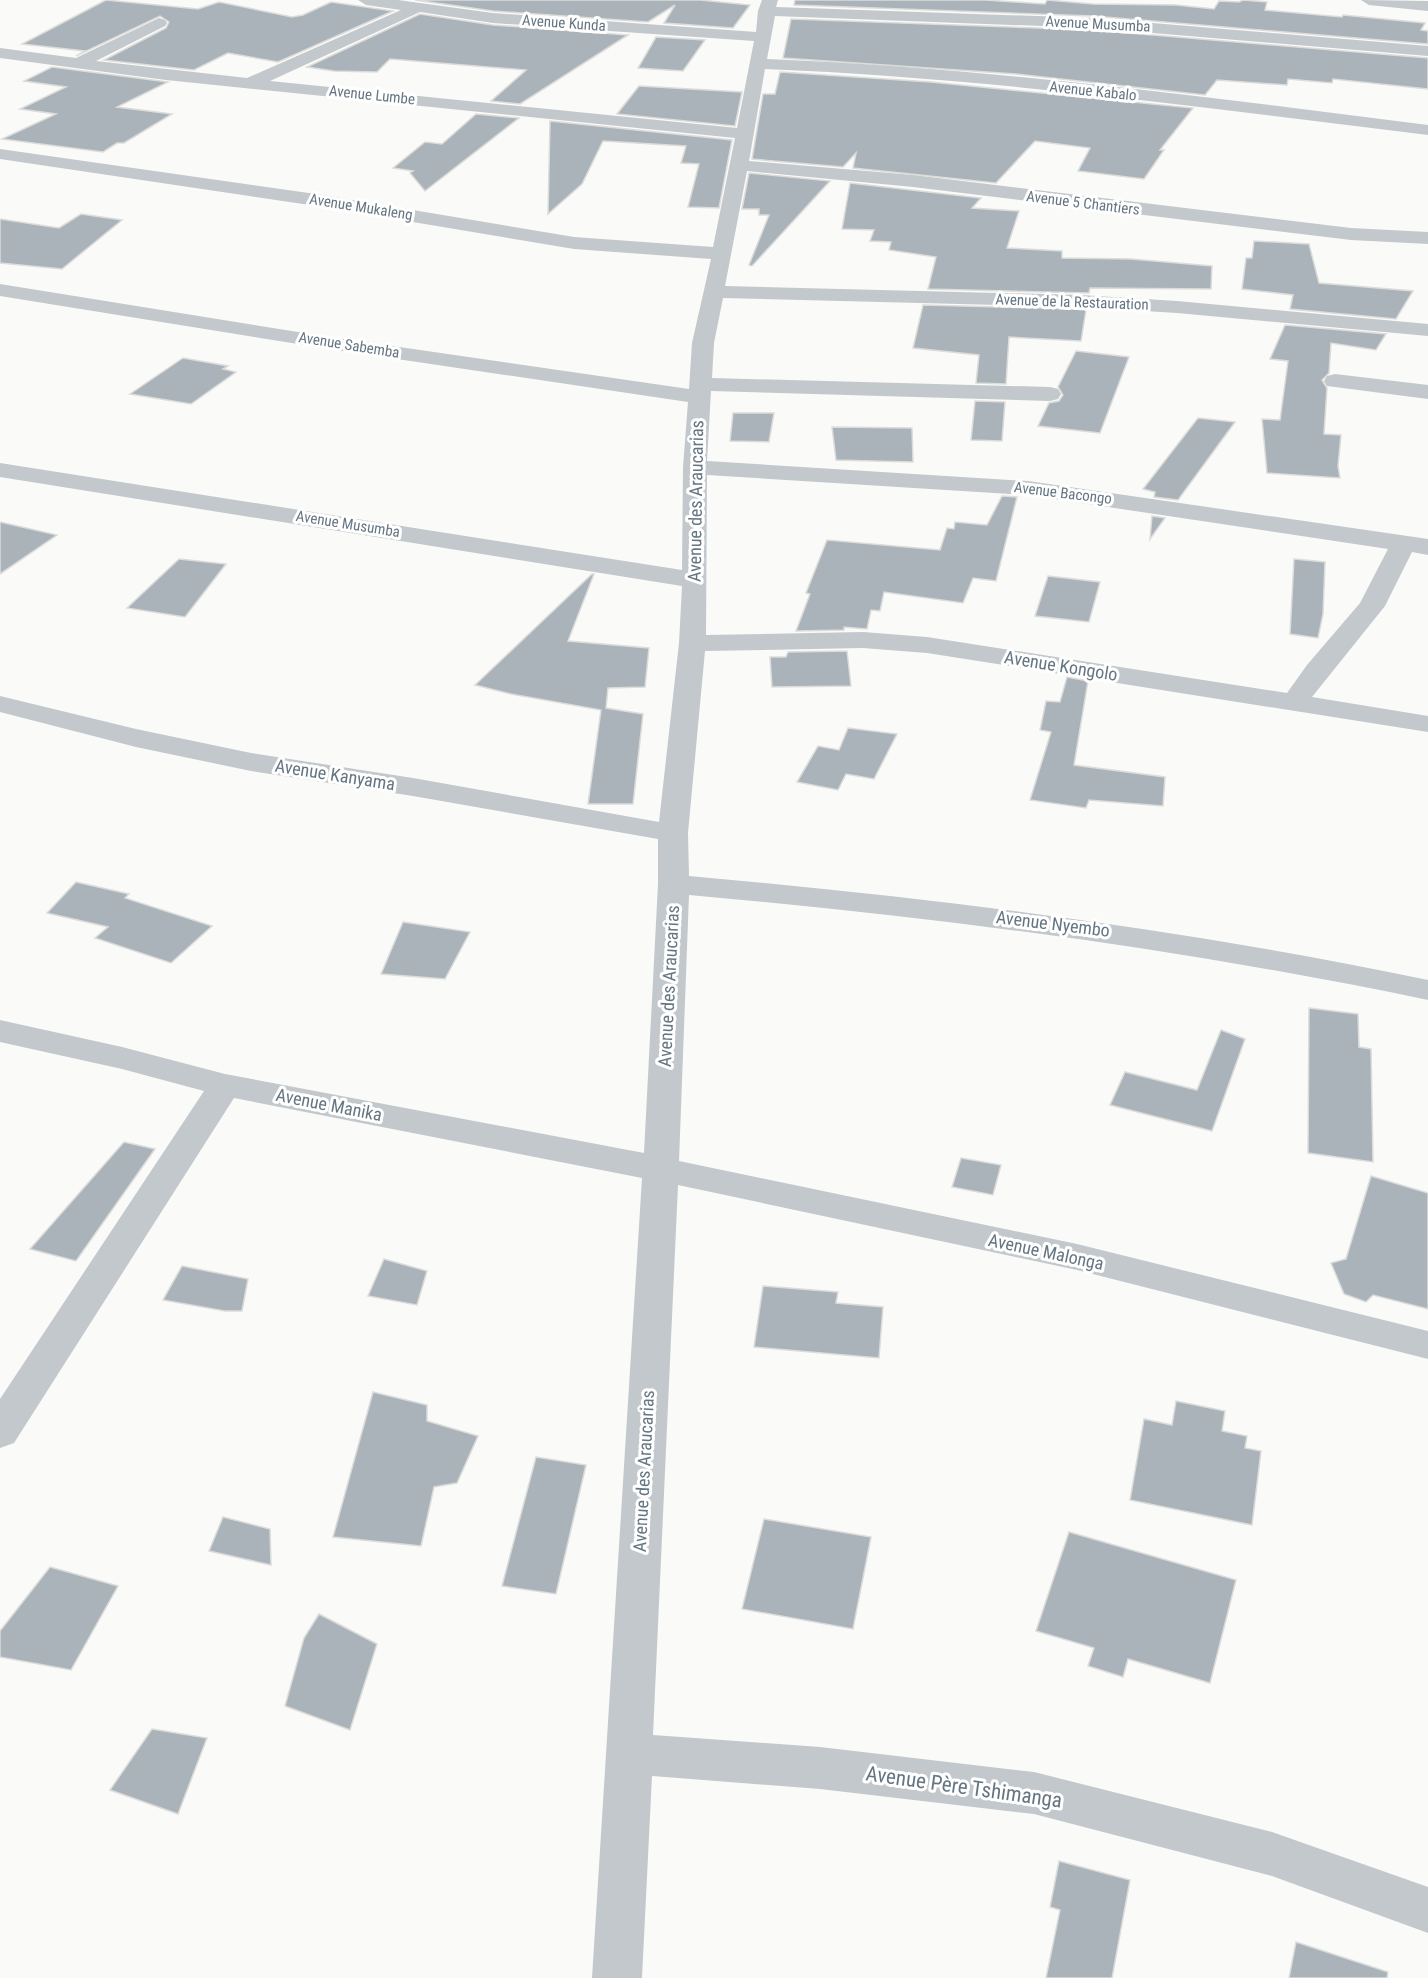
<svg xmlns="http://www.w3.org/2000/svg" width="1428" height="1978" font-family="'Roboto Condensed',sans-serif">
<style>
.building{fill:#aab3b9;stroke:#dcdcda;stroke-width:1.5}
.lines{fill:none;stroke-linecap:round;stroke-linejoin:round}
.minor{fill:#c3c8cc;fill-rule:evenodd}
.labels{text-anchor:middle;stroke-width:6;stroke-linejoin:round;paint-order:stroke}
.far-street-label{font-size:15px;fill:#657683;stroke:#fff}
.street-label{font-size:18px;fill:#657683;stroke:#fff}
.near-street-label{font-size:21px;fill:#657683;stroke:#fff}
</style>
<rect width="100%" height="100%" fill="#fafaf8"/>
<g class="building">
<path d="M106,0L198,9L219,2L292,17L303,15L331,2L393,11L278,62L228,53L194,70L104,60L166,28L169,22L160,16L76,56L85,51L22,44Z"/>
<path d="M415,0H700L750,5L733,28L664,23L675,5L648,22L493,11Z"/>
<path d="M795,0H985L1045,4L1047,0L1093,4L1176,5L1214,9L1219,1L1239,2L1243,0L1267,2L1265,10L1342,17L1343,15L1425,23L1421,30L1428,31V44L1093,16L794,5Z"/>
<path d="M420,14L493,25L628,35L520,104L491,101L526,70L390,59L377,72L334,71L307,67Z"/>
<path d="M791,19L1093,30L1428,58V89L1333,79L1332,83L1288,79L1287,85L1217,80L1205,95L1016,74L783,58Z"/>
<path d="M656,37L705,40L683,71L638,68Z"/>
<path d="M52,67L168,82L117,107L172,114L124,143H117L103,152L2,139L56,114L20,109L66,87L24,81Z"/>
<path d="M780,72L931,82L1193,108L1160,150H1164L1144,179L1078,171L1090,148L1035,141L996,183L853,168L856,153L843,167L752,159L763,94H775Z"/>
<path d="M639,86L742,92L735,126L617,114Z"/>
<path d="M476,114L519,118L425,191L410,173L413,171L393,168L425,142L442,144Z"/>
<path d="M550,121L732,140L719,208L688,207L699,164L681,163L686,146L603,141L582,184L548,214Z"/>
<path d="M749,173L830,181L752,266L749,265L769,215H759V209H742Z"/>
<path d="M850,183L981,198L972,208L1019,211L1007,248L1062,251V258L1131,259L1212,266L1211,289L1090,288L1089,293L928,289L936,257L889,250L891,242L870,241L874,230L842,229Z"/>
<path d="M81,214L122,220L62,269L0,263V219L59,228Z"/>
<path d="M1254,241L1309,244L1319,283L1413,291L1396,319L1290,309L1293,295L1242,289L1246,258H1252Z"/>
<path d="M923,305L1081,309L1086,310L1081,341L1009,337L1006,384L976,383L979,355L913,348Z"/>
<path d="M1285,325L1386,334L1376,350L1331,343L1329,373L1322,380L1327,388L1324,434L1341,435L1338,466L1340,478L1267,473L1262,419L1280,420L1288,361L1270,359Z"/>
<path d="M1076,351L1129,357L1100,433L1038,426L1049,403L1059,401L1063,395L1058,387Z"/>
<path d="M183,358L228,366L223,369L236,372L191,404L130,394Z"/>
<path d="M975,401L1005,402L1002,441L971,440Z"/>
<path d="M733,413H774L769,442L730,441Z"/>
<path d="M1198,418L1235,422L1178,500L1154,497L1155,492L1143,489Z"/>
<path d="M832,427L912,428L913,462L836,460Z"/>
<path d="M1002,496L1017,497L996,581L973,578L963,603L884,592L880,611L871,610L867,629L844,627V630L796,631L810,594L806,593L827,540L940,550L947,528L954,529L955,522L987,525Z"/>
<path d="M1152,516L1165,518L1150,539Z"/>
<path d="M0,522L57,535L0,574Z"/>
<path d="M179,559L226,564L185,617L127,608Z"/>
<path d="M1294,559L1325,562L1323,614L1318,638L1290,634Z"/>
<path d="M592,574H594L568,641L649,648L645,687L608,688L606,708L643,714L633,804H588L601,710L511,694L475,685Z"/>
<path d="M1048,576L1100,582L1089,622L1035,616Z"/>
<path d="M847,651L851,686L772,687L770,657H786L788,652Z"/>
<path d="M1067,677L1088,681L1074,765L1165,777L1163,806L1089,800L1086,808L1030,800L1051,732L1040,730L1046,701L1060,702Z"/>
<path d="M848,728L897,734L874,779L846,774L838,790L797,782L818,746L839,750Z"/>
<path d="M76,882L129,894L125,898L212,926L171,963L95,938L108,927L47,913Z"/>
<path d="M403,922L470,932L445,979L381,974Z"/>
<path d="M1309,1008L1358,1014L1359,1047L1371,1049L1373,1162L1308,1153Z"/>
<path d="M1221,1030L1245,1039L1212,1131L1110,1105L1125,1072L1197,1090Z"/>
<path d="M124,1142L155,1149L76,1261L30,1249Z"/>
<path d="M961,1158L1001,1165L993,1195L952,1187Z"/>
<path d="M1371,1176L1428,1193V1309L1373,1295L1366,1302L1344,1294L1331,1263L1346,1259Z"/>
<path d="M384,1259L427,1271L417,1305L368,1296Z"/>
<path d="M182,1266L248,1279L242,1311H225L163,1300Z"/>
<path d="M763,1286L838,1292L836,1303L883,1307L879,1358L754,1347Z"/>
<path d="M373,1392L427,1405V1421L478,1436L457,1483L434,1487L421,1546L333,1537Z"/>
<path d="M1176,1401L1225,1411L1222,1431L1247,1436L1245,1448L1261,1451L1252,1525L1130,1500L1144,1419L1172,1425Z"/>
<path d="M536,1457L586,1465L556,1594L502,1586Z"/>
<path d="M223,1517L270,1529L271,1565L209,1551Z"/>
<path d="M764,1519L871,1537L853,1629L742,1609Z"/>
<path d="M1069,1532L1236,1580L1210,1683L1128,1659L1123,1677L1088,1666L1094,1648L1036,1631Z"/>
<path d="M50,1567L118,1586L71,1670L0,1657V1631Z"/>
<path d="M319,1614L377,1644L350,1730L285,1706L304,1638Z"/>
<path d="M152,1729L207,1738L178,1814L110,1790Z"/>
<path d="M1059,1861L1130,1880L1112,1978H1046L1060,1910L1050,1907Z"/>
<path d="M1296,1942L1388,1972L1387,1978H1289Z"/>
</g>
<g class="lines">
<g class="minor">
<path d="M358,0H398L493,13L756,32L758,11L762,0H778L776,7L1093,18L1428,46V56L1093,28L775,16L767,59C988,68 1209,97 1428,125V135C1208,108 987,78 765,69L749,161L913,175L1351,228L1428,232V244L1351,240L913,187L747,171L725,286L1081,295L1177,301L1428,324V336L1177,313L1081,307L723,298L714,343L712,378L1050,387L1058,389L1061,394L1058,399L1050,401L711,391L707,461L1028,481L1428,539V555L1412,552L1385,606L1312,697L1428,716V732L927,653L863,648L705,651L688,833L689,876C938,898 1184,929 1428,980V1000C1184,949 938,917 689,895L679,1161L1077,1244L1428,1331V1359L1077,1270L678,1185L653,1735L820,1747L1034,1772L1272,1832L1428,1887V1933L1272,1876L1034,1814L820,1789L652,1776L642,1978H592L642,1178L234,1098L14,1443L0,1448V1399L204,1091L122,1069L0,1042V1020L122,1047L225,1074L644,1153L658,884V839L413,796L251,771L136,747L0,712V696L136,729L251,753L413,778L659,822L679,643L682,586L0,477V463L682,570L683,467L688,402L323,348L0,296V284L323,336L689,389L692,343L711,259L574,249L323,207L0,159V149L323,195L574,237L713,247L735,138L166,80L0,58V48L76,58L159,18L165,20L167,23L165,26L96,61L247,78L401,10L366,5ZM420,12L493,23L754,41L737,128L270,81ZM707,475L1028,495L1388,549L1360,603L1307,665L1287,693L927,637L863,632L706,635Z"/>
<path d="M1361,0L1428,1V11L1369,5Z"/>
<path d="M1335,374L1428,385V399L1327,386L1324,381L1327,376Z"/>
</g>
</g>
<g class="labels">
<g class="far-street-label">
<text transform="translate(564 23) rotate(4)" y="5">Avenue Kunda</text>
<text transform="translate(1098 24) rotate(3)" y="5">Avenue Musumba</text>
<text transform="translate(1093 91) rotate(6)" y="5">Avenue Kabalo</text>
<text transform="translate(372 95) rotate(6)" y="5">Avenue Lumbe</text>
<text transform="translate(1083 203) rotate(7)" y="5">Avenue 5 Chantiers</text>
<text transform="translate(361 207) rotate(9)" y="5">Avenue Mukaleng</text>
<text transform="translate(1072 302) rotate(2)" y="5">Avenue de la Restauration</text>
<text transform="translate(349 345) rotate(9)" y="5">Avenue Sabemba</text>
<text transform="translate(1063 493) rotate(7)" y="5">Avenue Bacongo</text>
<text transform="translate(348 524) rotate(9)" y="5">Avenue Musumba</text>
</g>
<g class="street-label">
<text transform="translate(696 501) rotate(-89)" y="6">Avenue des Araucarias</text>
<text transform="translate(1061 666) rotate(9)" y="6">Avenue Kongolo</text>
<text transform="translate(335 775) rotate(9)" y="6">Avenue Kanyama</text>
<text transform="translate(1053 924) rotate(7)" y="6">Avenue Nyembo</text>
<text transform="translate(669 986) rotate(-87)" y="6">Avenue des Araucarias</text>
<text transform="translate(329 1105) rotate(11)" y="6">Avenue Manika</text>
<text transform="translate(1046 1252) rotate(12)" y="6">Avenue Malonga</text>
<text transform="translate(644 1471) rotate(-87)" y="6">Avenue des Araucarias</text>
</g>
<g class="near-street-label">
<text transform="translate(964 1787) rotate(8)" y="7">Avenue Père Tshimanga</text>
</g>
</g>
</svg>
